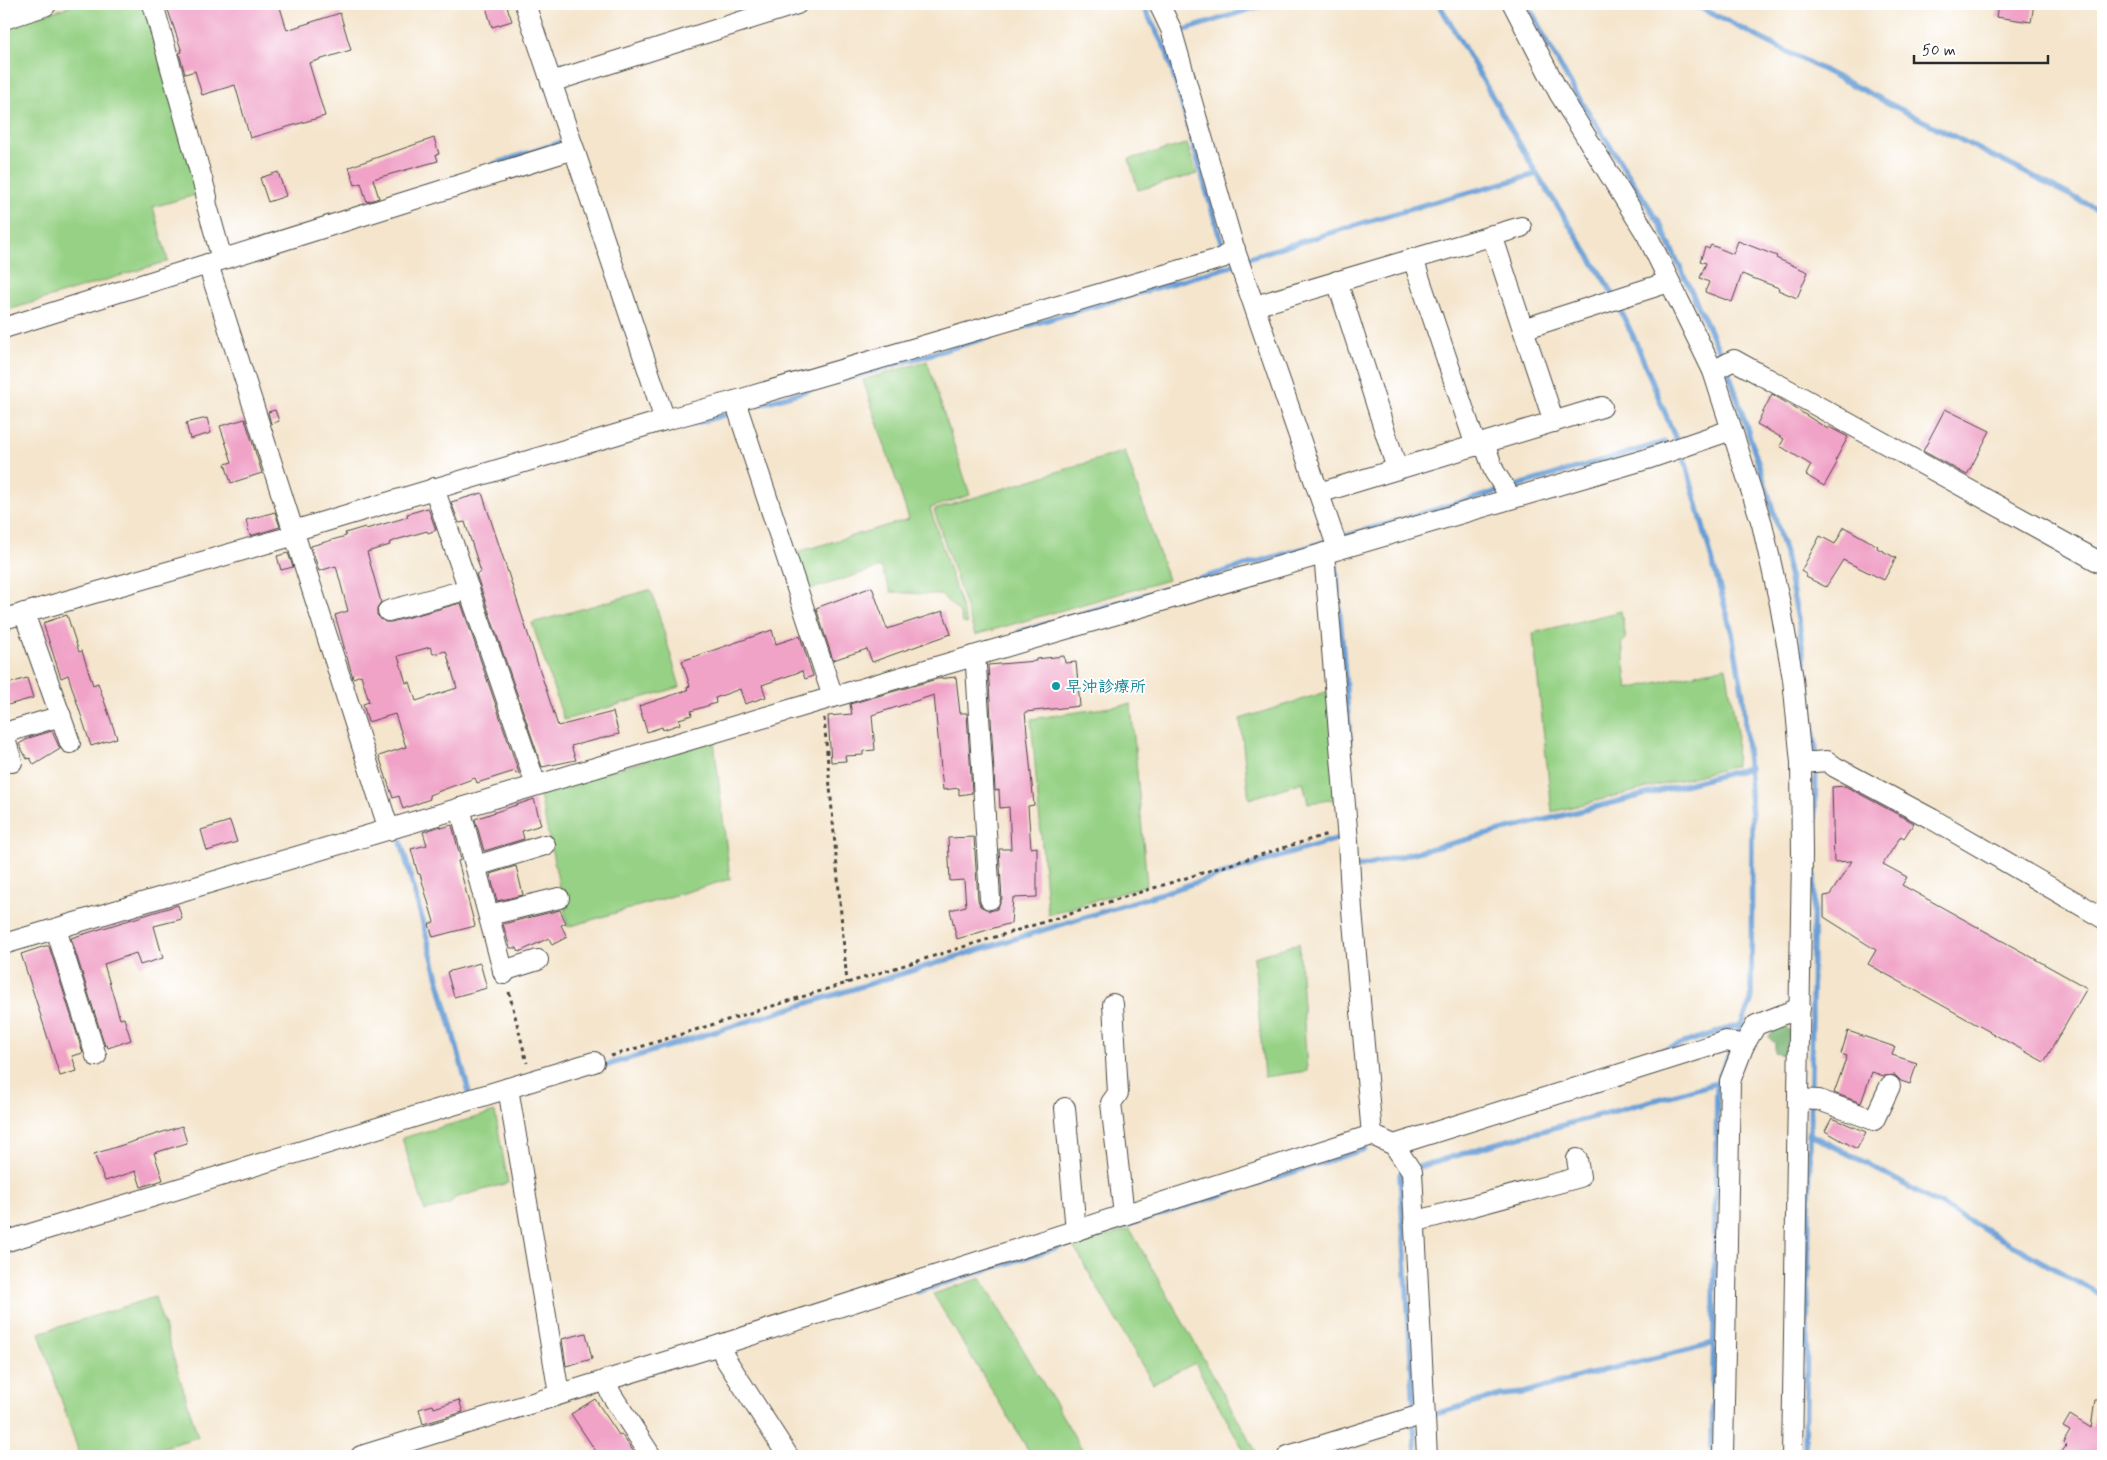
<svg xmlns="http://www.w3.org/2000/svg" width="2107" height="1460" font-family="Mynerve,'Klee One',sans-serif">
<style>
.green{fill:#96d185;stroke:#607e58}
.forest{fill:#78b372;stroke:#526f4e}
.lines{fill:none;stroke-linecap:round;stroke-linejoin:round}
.stream{stroke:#679ed5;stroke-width:5.5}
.building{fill:#f0a2c7;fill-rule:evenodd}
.minor-casing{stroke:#494743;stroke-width:22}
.tertiary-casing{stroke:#494743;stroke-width:26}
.path{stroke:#494743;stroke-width:3;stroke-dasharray:4 4;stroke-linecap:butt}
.minor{stroke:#fff;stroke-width:20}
.tertiary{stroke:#fff;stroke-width:24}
.culture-dot{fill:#0f9aa8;stroke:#fff;stroke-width:2}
.labels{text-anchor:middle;stroke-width:4;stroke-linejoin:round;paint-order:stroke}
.culture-label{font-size:16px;font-weight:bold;fill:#0d838f;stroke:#fff;text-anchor:start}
</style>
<rect width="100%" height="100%" fill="#fff"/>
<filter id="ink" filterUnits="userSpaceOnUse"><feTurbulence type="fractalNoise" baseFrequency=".02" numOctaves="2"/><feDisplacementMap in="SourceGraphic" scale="10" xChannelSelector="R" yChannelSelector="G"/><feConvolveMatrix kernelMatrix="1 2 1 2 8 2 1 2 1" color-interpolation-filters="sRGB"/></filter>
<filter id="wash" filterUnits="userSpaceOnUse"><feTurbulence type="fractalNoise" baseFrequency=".0096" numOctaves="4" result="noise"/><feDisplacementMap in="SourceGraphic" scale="20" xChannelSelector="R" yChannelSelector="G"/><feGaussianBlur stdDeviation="1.12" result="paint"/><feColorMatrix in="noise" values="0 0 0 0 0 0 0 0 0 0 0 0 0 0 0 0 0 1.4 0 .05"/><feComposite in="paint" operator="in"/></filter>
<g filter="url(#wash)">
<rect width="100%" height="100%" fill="#f4e5cc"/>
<g class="green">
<path d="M77,4H143L199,194L153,207L168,261L5,311L4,306V27Z"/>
<path d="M1187,144L1197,174L1138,190L1129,159Z"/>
<path d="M927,361L970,495L930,508L967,624L963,623L959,612L941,595L891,592L881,567L803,592L791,554L909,519L863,380Z"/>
<path d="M1125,451L1168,580L975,635L934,510Z"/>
<path d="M649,590L653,595L680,687L564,720L532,623Z"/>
<path d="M1621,611L1626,639L1622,643L1628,689L1726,667L1737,732L1736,766L1552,812L1533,633Z"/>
<path d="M1329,691L1338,799L1308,803L1303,782L1249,799L1240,719Z"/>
<path d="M1131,704L1147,885L1048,915L1031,719Z"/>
<path d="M714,741L730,879L568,927L539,791Z"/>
<path d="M1299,943L1307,1071L1264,1077L1254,957Z"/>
<path d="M495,1112L508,1183L454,1198L450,1204L425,1211L402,1138Z"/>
<path d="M1130,1229L1257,1453L1247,1456L1195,1363L1153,1384L1074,1247Z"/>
<path d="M981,1278L1086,1456H1032L933,1294Z"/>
<path d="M155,1297L198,1437L134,1456H80L39,1333Z"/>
</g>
<path class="forest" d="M1779,1026L1793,1031V1051L1786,1055L1775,1053V1043L1769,1038L1773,1031Z"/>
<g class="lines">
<g class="stream">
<path d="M1142,4L1167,52L1224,252"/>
<path d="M1439,4L1537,174L1612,292L1637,345L1686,464L1732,633L1743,695L1752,818L1751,1001L1717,1083L1712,1456"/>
<path d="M1528,4L1547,42L1574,90L1660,224L1720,353L1730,376L1768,493L1785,554L1800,629L1816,751L1805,1456"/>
<path d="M1693,4L2103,212"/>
<path d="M1529,5L1550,4"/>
<path d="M796,14L829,4"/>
<path d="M1175,33L1267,4"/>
<path d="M494,164L562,142"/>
<path d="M669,429L689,425L1231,266L1250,257L1427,204L1537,174"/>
<path d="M1336,566L1350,741"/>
<path d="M1019,632L1665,442"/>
<path d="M401,842L470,1096"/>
<path d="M1358,867L1750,768"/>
<path d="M595,1069L1343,837"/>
<path d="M1604,1069L1742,1024"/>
<path d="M1809,1134L1866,1163L2103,1296"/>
<path d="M1419,1167L1501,1142L1717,1083"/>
<path d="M1400,1174L1414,1407"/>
<path d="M4,1253L42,1241"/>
<path d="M917,1292L1365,1149"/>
<path d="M1432,1415L1501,1395L1524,1393L1586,1375L1714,1343"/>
<path d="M1414,1425L1416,1456"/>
</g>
</g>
<g id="blocks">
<g class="building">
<path d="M166,4H279L287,30L340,13L351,50L309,63L325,116L250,138L235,85L202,95L195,71L185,74L179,53L182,52Z"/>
<path d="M485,4H506L512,21L492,27Z"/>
<path d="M1998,4H2034L2031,22L1996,17Z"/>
<path d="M434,138L439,154L436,155L438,161L373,179L379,198L367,202L361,183L355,185L349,167Z"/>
<path d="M278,172L286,196L268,202L260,178Z"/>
<path d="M1738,241L1777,256L1776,258L1808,272L1797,298L1778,290L1779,288L1742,274L1732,302L1705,292L1709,282L1700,278L1706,263L1700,261L1705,247L1709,249L1711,245L1733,254Z"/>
<path d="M1772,394L1828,429L1829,427L1848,437L1835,461L1837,463L1824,486L1806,475L1811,465L1780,446L1784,439L1757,424Z"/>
<path d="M1945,409L1990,431L1967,475L1923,451Z"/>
<path d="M275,410L279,421L271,424L268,412Z"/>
<path d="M207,418L211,433L190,439L186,423Z"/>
<path d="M245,419L262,473L231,483L225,464L232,462L220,426Z"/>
<path d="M482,493L558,726L613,712L619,734L571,746L576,760L542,767L476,574L481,572L465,522L459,523L451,502Z"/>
<path d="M428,508L436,530L428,533L427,531L399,539L389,543L390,545L367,552L381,602L377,608V615L385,622H391L461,603L519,773L516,774L515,771L477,783L475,778L429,795L430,799L403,809L399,796L393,798L379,756L406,747L395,714L368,722L363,704L369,702L361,675L353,678L335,615L348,611L336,566L319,571L311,546L346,536L345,533L365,527L366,529L408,517L407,514ZM430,647L433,654L446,651L457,688L416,701L410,682L406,683L398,656Z"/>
<path d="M275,512L280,527L250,536L246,520Z"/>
<path d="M1844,527L1878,546L1877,548L1896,558L1884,580L1843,560L1826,587L1806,577L1807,575L1801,571L1820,536L1835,544Z"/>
<path d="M288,553L293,567L281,570L277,556Z"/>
<path d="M872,587L887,629L943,611L951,634L872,662L867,649L833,660L816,608Z"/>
<path d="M67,615L79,652L82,651L93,685L98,683L117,738L91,746L68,675L61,678L43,623Z"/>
<path d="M772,630L776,644L800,636L813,676L805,679L802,671L762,685L766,697L745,704L740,689L715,698L716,703L691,711L692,715L679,719L680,724L663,730L662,727L647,732L639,706L688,690L687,687L690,686L682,661Z"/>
<path d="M1064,656L1065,663L1076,662L1080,706L1025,712L1034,805L1028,806L1031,848L1037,847V897L1013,898L1011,923L957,939L950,910L966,906L964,880L950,881L948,838L974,837L978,900L980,906L990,911L997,909L1002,899L999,849H1011L1009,807L1000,808L999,790L995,791L988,665L1036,661V659Z"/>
<path d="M956,677L960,713H967L972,793L959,795V788L943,790L934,695L872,715L875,750L863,751V755L845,756L846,761L831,762L828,716L852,714L850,704L937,679Z"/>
<path d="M27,678L33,698L4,706V685Z"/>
<path d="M52,731L60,749L34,765L30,758L27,759L19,744L29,738Z"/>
<path d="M1845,786L1914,823L1904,838L1901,836L1883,864L1907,877L1902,885L2087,988L2044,1062L1868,964L1876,950L1824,917V896L1830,895L1852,861L1834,862L1832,787Z"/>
<path d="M534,799L541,825L522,831L524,839L484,851L475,819Z"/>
<path d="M230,821L237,842L207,851L201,830Z"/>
<path d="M452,825L461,860L458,861L475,926L433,937L429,924L434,922L420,874H418L411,849L427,845L423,832L441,826V828Z"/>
<path d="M516,866L523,895L497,901L490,874Z"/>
<path d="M178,905L182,919L154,926L163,958L140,965L136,953L104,964L120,1019L124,1018L131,1040L108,1048L107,1045L105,1046L71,938Z"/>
<path d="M560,910L566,923L561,925L567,937L552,945L549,938L519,952L517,948H510L503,924Z"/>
<path d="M45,946H49L83,1053L72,1056L77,1071L60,1076L21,954Z"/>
<path d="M480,963L487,988L454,997L447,972Z"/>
<path d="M1848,1031L1895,1047L1892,1055L1917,1063L1910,1084L1901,1081L1895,1075L1884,1076L1872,1072L1861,1103L1834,1093L1847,1056L1841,1054Z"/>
<path d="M1832,1118L1866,1132L1857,1149L1825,1131Z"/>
<path d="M182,1126L187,1143L154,1153L163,1180L141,1187L136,1171L105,1181L94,1154Z"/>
<path d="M586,1333L592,1359L566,1366L562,1339Z"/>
<path d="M595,1399L619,1435L621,1434L637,1456H599L571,1414Z"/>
<path d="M459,1400L463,1412L423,1424L419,1409L433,1405L434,1408Z"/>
<path d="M2095,1400H2103V1456H2059L2066,1446L2063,1443L2070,1431L2063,1427L2070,1415L2091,1428Z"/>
</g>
</g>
</g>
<g filter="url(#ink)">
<use href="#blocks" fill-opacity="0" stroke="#494743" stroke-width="1"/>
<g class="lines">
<g class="minor-casing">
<g id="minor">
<path d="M153,4L207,197L206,202L222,259"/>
<path d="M525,4L665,420L735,401L1222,258L1235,249"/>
<path d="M1159,4L1171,29L1233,245L1338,549"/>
<path d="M1513,4L1559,93L1647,235L1713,371L1762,524L1780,604L1793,679L1801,763L1802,854L1792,1456"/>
<path d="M551,82L797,4"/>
<path d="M1492,235L1523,329L1669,282"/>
<path d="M1413,259L1476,446"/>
<path d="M208,264L389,830"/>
<path d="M1337,281L1397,469"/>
<path d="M1255,306L1521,227"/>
<path d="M4,328L574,149"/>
<path d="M1523,329L1554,422"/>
<path d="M1713,371L1734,360L2103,564"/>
<path d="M735,401L833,697"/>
<path d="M1484,443L1494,471L1511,498"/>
<path d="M434,488L536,785"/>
<path d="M1319,493L1602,407"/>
<path d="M293,531L665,420"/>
<path d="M1324,553L1348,841L1352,910L1372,1135"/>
<path d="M388,611L469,589"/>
<path d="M24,613L70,743"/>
<path d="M4,619L285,538L294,533"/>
<path d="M973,656L976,666L990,899"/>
<path d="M4,733L61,716"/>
<path d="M4,736L12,762"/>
<path d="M1801,763L1827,761L1835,767L1932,819L2103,918"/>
<path d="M460,808L504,974"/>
<path d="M476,866L545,845"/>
<path d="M489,915L559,898"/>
<path d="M56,929L96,1056"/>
<path d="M4,944L823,700L1647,459L1731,430"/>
<path d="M503,971L538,960"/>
<path d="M1113,1004L1118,1093L1111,1103L1124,1215"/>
<path d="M1744,1045L1756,1025L1800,1008"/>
<path d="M508,1088L559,1394"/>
<path d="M1798,1099L1819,1100L1874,1120L1890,1086"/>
<path d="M1065,1108L1076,1231"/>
<path d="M1394,1145L1726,1041L1744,1045L1730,1081L1723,1456"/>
<path d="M1414,1222L1580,1177L1577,1159"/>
<path d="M4,1242L594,1062"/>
<path d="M720,1345L725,1358L788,1456"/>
<path d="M605,1380L611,1394L651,1456"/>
<path d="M361,1456L720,1345L1372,1135L1394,1145L1412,1172L1427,1456"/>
<path d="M1288,1456L1424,1414"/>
</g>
</g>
<g class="tertiary-casing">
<path id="tertiary" d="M4,17L44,4"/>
</g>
<g class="path">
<path d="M824,718L847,983"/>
<path d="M509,992L527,1063"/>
<path d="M611,1056L1328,834"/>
</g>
<use href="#minor" class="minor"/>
<use href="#tertiary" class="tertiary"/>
</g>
</g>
<circle class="culture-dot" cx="1056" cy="686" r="5"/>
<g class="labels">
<g class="culture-label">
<text x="1066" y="692">早沖診療所</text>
</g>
</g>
<rect width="2107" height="1460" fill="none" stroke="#fff" stroke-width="20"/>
<path d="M1914 55v8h134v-8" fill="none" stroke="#2b2b2b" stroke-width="2.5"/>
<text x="1922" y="55" font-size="15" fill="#2b2b2b" stroke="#ffffff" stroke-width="4" paint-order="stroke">50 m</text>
</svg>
